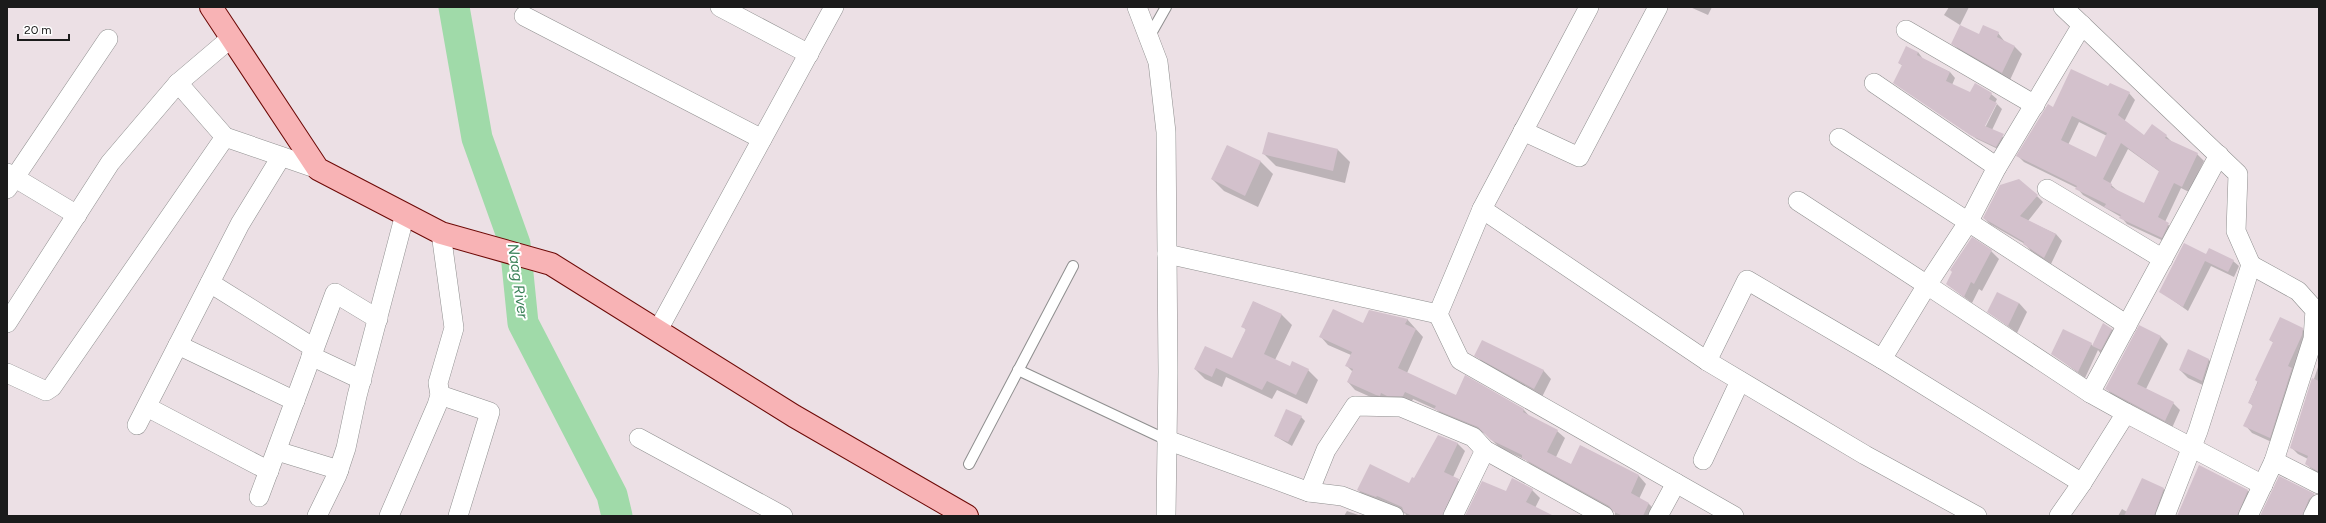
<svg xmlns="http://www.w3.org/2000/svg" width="2326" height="523" font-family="Figtree,sans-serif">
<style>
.shadow{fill:#0003;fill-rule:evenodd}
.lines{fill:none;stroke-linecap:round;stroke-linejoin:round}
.river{stroke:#a0daa9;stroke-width:31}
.building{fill:#d3c1cc;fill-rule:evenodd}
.lane-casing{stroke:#8f8f8f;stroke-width:12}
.street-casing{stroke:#8f8f8f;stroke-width:20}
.secondary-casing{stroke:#6d0906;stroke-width:24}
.lane{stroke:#fff;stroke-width:10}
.street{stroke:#fff;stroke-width:19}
.secondary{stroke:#f8b3b5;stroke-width:22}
.labels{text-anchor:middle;stroke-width:4;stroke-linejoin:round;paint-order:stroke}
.water-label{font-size:15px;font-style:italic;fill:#3c8259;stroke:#fff}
</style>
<rect width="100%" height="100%" fill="#ece0e5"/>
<g class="shadow">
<path d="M1690,7H1712L1708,15Z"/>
<path d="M1949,7H1969L1960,25L1944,15Z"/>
<path d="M1998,33L2005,42L2015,47L2022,54L2010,80L1960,51L1952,43Z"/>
<path d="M1918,52L1923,59L1950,72L1955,78L1952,85L1971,94H1991L1997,99L1995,103L1997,104H1995L1982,130H1984L1997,104L2002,109L1992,130L2009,141L2002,151L1977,139L1895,83L1903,66L1899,63Z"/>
<path d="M2109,88L2129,93L2135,100L2124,122L2144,136H2166L2173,143L2197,154L2204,161L2189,192L2181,188L2165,222L2175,231L2168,243L2127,224L2121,217L2083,195L2077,188L2024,162L2018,156L2053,108ZM2079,122L2107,136L2096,159L2068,145ZM2128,149L2160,172L2144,204L2119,192L2110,184Z"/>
<path d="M1227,146L1261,162L1273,174L1258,207L1224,191L1212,179Z"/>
<path d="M1338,150L1350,162L1345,183L1276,166L1264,154Z"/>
<path d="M2037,196L2043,202L2028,221L2056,234L2062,241L2051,264L2031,251L2025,244L1990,224L1984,218Z"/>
<path d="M1991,251L1999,259L1982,291L1979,289L1972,303L1947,284Z"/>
<path d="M2206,255L2233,261L2239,266L2234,277L2211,266L2188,311L2160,291Z"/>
<path d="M1254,302L1282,315L1292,325L1275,360L1290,367L1308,370L1318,380L1307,404L1277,390L1272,399L1226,377L1222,387L1205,379L1195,369L1232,360L1246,330L1243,326Z"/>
<path d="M2019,303L2027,312L2017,333L1989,312Z"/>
<path d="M1407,319L1423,337L1407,373L1456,396L1465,377L1524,410L1531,418L1557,431L1565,438L1556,457L1572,465L1581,446L1639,476L1646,484L1639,499L1649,504L1656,511L1654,516H1615V512L1531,465L1526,460L1500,448L1486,434L1443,416L1437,410L1413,399L1411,404L1384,403L1355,390L1348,382L1353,372L1347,366L1351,355L1328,345L1321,337L1363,324Z"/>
<path d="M2112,329L2120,338L2101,354L2098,350L2085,378L2053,354L2091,344L2093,346Z"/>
<path d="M2302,329L2310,337L2278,445L2252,433L2245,425L2253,406L2249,402L2274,343L2270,340Z"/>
<path d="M2160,336L2168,344L2146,389L2173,403L2180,410L2172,428L2113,396L2106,388Z"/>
<path d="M2189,351L2209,360L2217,368L2211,389L2188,378L2180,370Z"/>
<path d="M1476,355L1543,370L1551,379L1542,397L1484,364Z"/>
<path d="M2319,364V475L2306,464L2308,459L2298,454L2291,447Z"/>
<path d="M1301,417L1305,421L1292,446L1275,436Z"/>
<path d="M1457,443L1465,451L1453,477L1466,487L1452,516H1405L1406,514L1366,498L1358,490L1410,484Z"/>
<path d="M2280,477L2314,495L2319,499L2312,516H2261Z"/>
<path d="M2164,489L2170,495L2163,516H2118L2122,509L2127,512Z"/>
<path d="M1532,490L1540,498L1535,508L1552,516H1466L1507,492Z"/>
<path d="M2248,491L2254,497L2246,516H2178Z"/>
<path d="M1347,511L1361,516H1344Z"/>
</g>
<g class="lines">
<path class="river" d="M454,7L477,138L515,244L523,323L612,495L617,516"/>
</g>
<g class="building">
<path d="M1960,25L1979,34L1983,25L1999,32L1997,37L2015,46L2002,73L1951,44Z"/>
<path d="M1906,46L1918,52L1917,55L1950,72L1946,81L1970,92L1975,83L1992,93L1989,99L1997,103L1985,126L2004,134L1996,147L1970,135L1893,83L1902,65L1898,63Z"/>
<path d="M2071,69L2108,86L2110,83L2130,92L2118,115L2144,135L2152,124L2167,135L2165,138L2198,153L2182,187L2174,183L2158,217L2169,223L2162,238L2119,218L2121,215L2104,207L2106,204L2075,189L2077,186L2016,156L2048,104L2053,107ZM2072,116L2107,133L2096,157L2061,140ZM2121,143L2159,171L2144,203L2111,187L2112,184L2103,179Z"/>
<path d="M1268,132L1338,149L1333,171L1262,154Z"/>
<path d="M1227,145L1261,161L1245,196L1211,179Z"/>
<path d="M2019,179L2038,195L2020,216L2056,234L2044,258L2023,244L2024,242L1983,218L2000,185Z"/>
<path d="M1972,237L1992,250L1974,284L1971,282L1964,297L1946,284L1952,272L1950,270Z"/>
<path d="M2184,243L2206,254L2209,248L2234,260L2228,272L2205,261L2183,307L2159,292Z"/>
<path d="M1997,292L2019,303L2008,326L1987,312Z"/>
<path d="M1253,301L1282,314L1264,354L1290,366L1292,361L1309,369L1296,395L1267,381L1262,390L1216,368L1212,377L1194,369L1205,346L1232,358L1246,329L1241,327Z"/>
<path d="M1333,309L1363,323L1369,310L1408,319L1405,324L1416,329L1398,368L1456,395L1465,375L1524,409L1523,412L1558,430L1547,452L1571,464L1580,445L1639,475L1631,493L1649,503L1643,516H1623L1614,512L1609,506L1522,458V455L1491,440L1478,427L1434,409L1436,406L1405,392L1403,396H1387L1381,393L1380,396L1376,395L1347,382L1353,369L1345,366L1352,352L1319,337Z"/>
<path d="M2280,317L2303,328L2302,335L2288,366L2292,368L2270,438L2243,426L2253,405L2248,403L2258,382L2255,380L2273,342L2269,340Z"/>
<path d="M2103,323L2112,329L2101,350L2092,346Z"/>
<path d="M2139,325L2161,336L2137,384L2174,402L2165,421L2105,389Z"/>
<path d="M2063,329L2092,343L2078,372L2051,354Z"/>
<path d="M1482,340L1544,370L1534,389L1474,356Z"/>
<path d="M2188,349L2209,359L2202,381L2179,370Z"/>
<path d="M2312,378L2319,381V472L2305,464L2308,456L2290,448Z"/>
<path d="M1286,409L1302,416L1288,442L1274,436Z"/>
<path d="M1438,435L1458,443L1444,472L1459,479L1442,516H1412L1404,512L1402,507L1377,496L1376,497L1357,490L1370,464L1409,483L1412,477L1414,478Z"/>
<path d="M2199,465L2248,490L2237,516H2177Z"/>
<path d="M2279,476L2315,494L2309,499L2302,516H2260Z"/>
<path d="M1512,478L1533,489L1526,502L1554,516H1465L1482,481L1506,491Z"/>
<path d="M2142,478L2164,488L2154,516H2124Z"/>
</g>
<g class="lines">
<g class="lane-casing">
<g id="lane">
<path d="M1149,37L1166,7"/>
<path d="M1018,370L1167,440"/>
<path d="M969,464L1073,266"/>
</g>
</g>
<g class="street-casing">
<g id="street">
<path d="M720,7L809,54"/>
<path d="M1137,7L1158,62L1166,132L1168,372L1166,516"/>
<path d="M1589,7L1482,209L1707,361L1865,455L1977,516"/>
<path d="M2063,7L2238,174L2236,231L2251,265L2198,431L2165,516"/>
<path d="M524,16L762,139"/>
<path d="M2082,25L1997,167L1969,221L1927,285L2090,393"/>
<path d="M1906,30L2035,105"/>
<path d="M178,83L225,137L318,169"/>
<path d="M1874,83L1997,167"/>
<path d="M1523,131L1579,157L1658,7"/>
<path d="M1839,138L2127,325"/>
<path d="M7,173L77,215"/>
<path d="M7,189L108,39"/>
<path d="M2047,189L2163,259"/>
<path d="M1482,209L1438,314L1460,360L1734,516"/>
<path d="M1167,254L1438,314"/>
<path d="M2251,265L2298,291L2315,310L2313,339L2274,461"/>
<path d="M210,283L314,348"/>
<path d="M7,323L110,163L178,83L231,38"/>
<path d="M658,330L834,7"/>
<path d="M178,345L295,401"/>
<path d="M311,356L362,380"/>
<path d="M1882,359L2082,483"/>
<path d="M1707,361L1747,280L1882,359L1927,285L1798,201"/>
<path d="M7,373L46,391L52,387L225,137"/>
<path d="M440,395L490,412L458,516"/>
<path d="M147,407L269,471"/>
<path d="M2126,413L2263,485"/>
<path d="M137,425L240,224L281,157"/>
<path d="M639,438L783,516"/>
<path d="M1167,440L1309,492L1342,496L1394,516"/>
<path d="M277,451L339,470"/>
<path d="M1703,460L1740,381"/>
<path d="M1309,492L1326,450L1355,406L1401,407L1473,437L1485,450L1604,516"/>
<path d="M259,497L335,293L378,319"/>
<path d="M317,516L337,475L346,448L357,396L405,214"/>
<path d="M389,516L437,405L440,395L438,383L454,328L441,233"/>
<path d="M1453,516L1485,450"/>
<path d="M1658,516L1676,483"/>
<path d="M2059,516L2082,483L2126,413L2090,393L2219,155"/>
<path d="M2248,516L2274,461L2319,484"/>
<path d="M2313,516L2319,504"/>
</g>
</g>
<g class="secondary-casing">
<path id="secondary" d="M211,7L318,169L441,233L551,264L794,416L967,516"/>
</g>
<use href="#lane" class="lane"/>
<use href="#street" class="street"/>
<use href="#secondary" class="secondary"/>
</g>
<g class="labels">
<g class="water-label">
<text transform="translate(518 281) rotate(82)" y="5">Naag River</text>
</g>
</g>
<rect width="2326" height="523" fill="none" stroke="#1b1b1b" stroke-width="16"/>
<path d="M18 34v6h51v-6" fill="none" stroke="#1b1b1b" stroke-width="2"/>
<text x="24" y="34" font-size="12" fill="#1b1b1b" stroke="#ffffff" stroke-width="3" paint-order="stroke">20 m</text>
</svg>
